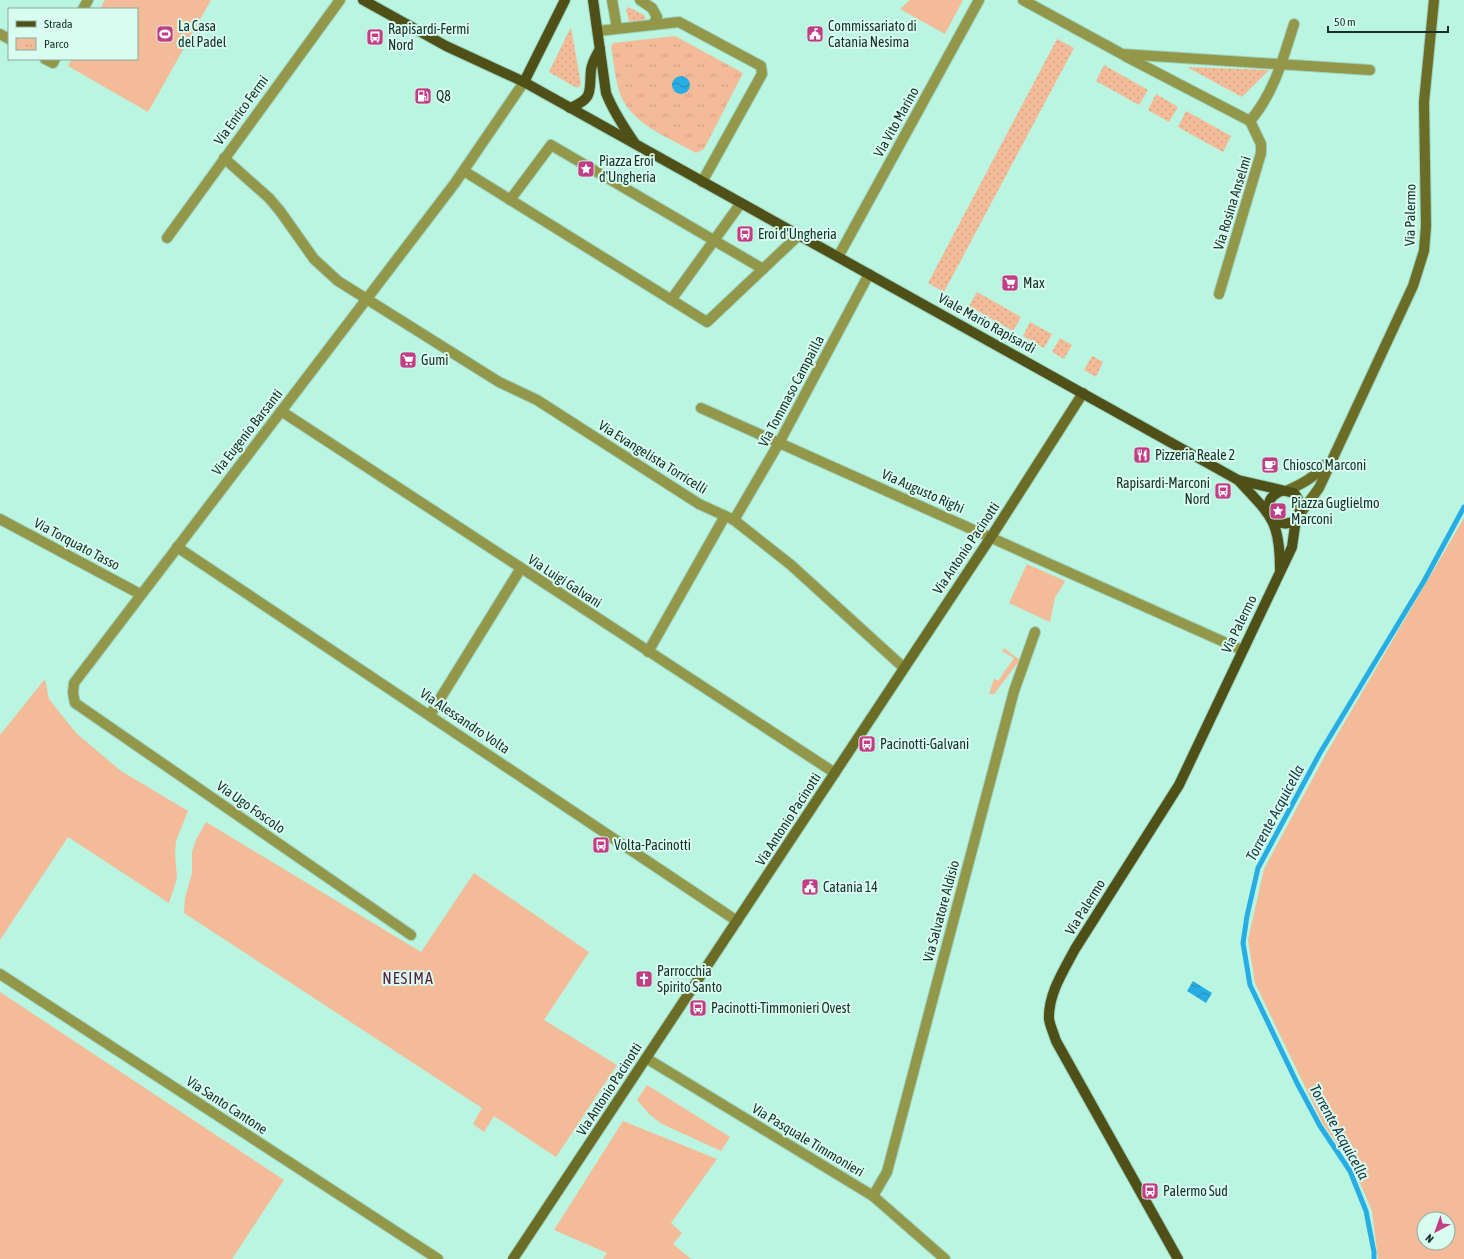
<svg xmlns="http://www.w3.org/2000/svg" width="1464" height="1259" font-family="'Asap Condensed',sans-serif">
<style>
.grass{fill:#f4bb99;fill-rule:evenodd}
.park{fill:url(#park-tufts)}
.garden{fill:url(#garden-dots)}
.water{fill:url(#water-waves)}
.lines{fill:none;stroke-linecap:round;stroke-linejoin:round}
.stream{stroke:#27ade3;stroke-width:5}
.minor-casing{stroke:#9cd2bf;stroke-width:12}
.secondary-casing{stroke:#9cd2bf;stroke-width:12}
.primary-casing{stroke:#9cd2bf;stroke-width:12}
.minor{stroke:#939749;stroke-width:10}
.secondary{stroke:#6b6d27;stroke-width:10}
.primary{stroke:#4e5018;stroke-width:10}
.labels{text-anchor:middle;stroke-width:4;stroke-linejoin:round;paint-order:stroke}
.poi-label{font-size:14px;fill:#183029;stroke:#d9fcf0;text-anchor:start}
.street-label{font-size:14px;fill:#183029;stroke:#d9fcf0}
.water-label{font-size:15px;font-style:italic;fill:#1b3542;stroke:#d9fcf0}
.quarter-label{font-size:16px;letter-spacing:1px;fill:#5c1d3e;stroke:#d9fcf0}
</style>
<defs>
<pattern id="park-tufts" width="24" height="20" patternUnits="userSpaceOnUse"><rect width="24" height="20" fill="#f4bb99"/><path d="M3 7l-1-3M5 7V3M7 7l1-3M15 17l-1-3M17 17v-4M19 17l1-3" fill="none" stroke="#d0a184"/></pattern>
<pattern id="garden-dots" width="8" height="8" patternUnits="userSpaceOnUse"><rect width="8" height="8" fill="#f4bb99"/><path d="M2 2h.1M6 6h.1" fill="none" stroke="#d0a184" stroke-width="1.8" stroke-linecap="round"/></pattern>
<pattern id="water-waves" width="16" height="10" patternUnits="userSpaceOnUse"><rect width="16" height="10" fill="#27ade3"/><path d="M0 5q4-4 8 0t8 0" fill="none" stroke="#218db8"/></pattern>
</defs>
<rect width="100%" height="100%" fill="#b9f5e0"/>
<g class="grass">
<path d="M105,0H211L148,112L68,66L72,59H137V9H100Z"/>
<path d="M910,0H963L945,34L900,9Z"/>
<path d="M1464,518V1259H1378L1372,1211L1353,1167L1323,1124L1255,983L1248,940L1264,869L1326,754ZM1424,1219H1448V1243H1424Z"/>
<path d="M1027,564L1065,581L1055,598L1050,622L1009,603Z"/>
<path d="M1004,648L1020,660L994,694H989L994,679L998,681L1014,658L1002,651Z"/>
<path d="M45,679L49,699L76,733L121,771L188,811L176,841L175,853L177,878L169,903L68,837L0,940V735Z"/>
<path d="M206,822L421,952L474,873L589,952L544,1020L617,1065L556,1157L494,1116L484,1132L473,1124L482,1108L184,913L185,898L192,873V852L196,840Z"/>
<path d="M0,992L284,1180L232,1259H0Z"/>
<path d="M647,1085L730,1137L721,1151L662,1124L650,1115L637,1100Z"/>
<path d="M623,1121L717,1159L671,1223L682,1233L673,1244L691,1259H603L607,1253L554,1230Z"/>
</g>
<path class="park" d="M675,36L743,73L704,149L696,153C670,138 633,125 621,96C615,81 614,63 611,47L613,43Z"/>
<g class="garden">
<path d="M628,7L644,15L646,18L642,21H629L626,10Z"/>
<path d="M571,27L581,85L577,88L549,72Z"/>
<path d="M1057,39L1074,48L944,292L928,283Z"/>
<path d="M1104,65L1148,90L1139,105L1096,81Z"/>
<path d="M1187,67L1269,70L1242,97Z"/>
<path d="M1156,94L1178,107L1169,122L1148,110Z"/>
<path d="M1186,111L1231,136L1223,152L1178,127Z"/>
<path d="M977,292L1021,317L1013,331L969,306Z"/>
<path d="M1030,322L1052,334L1044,348L1023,336Z"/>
<path d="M1060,338L1072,345L1064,359L1052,352Z"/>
<path d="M1092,356L1103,362L1096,377L1084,370Z"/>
</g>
<g class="water">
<circle cx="681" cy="85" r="9"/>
<path d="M1193,981L1212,993L1206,1003L1187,991Z"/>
</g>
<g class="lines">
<path class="stream" d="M1374,1259V1252L1366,1211L1350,1171L1320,1126L1297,1083L1250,985L1243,943L1247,916L1258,868L1320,753L1424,581L1464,507"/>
<g class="minor-casing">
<g id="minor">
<path d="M612,0L617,28"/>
<path d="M640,0L652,8L657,17L653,25"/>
<path d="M1023,0L1122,54L1370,70"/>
<path d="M83,9L88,0"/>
<path d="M598,31L679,22L761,66L762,74L702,182"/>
<path d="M0,34L9,39"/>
<path d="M1125,56L1250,121L1261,144V153L1219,294"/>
<path d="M45,59L53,63L55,59"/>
<path d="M1250,121C1274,93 1283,59 1294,24"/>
<path d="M224,158L269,198L280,211L314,259L338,281L499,382L537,400L699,504L734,520L791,565L903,667"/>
<path d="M464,171L707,322L799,235"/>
<path d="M510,200L551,145L763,269"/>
<path d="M167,238L340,0"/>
<path d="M838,257L979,0"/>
<path d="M671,300L741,203"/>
<path d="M701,408L1242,650"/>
<path d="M281,411L835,773"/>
<path d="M0,519L140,594"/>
<path d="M734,520L779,443L869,274"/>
<path d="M177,547L737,921"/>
<path d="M648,652L725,516"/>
<path d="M430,715L521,568"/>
<path d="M411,935L75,703L73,693L74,683L455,183L524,82"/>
<path d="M0,974L438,1259"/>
<path d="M646,1058L873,1196L945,1259"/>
<path d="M873,1196L887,1172L1014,691L1035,632"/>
</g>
</g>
<g class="secondary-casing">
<g id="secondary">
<path d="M1286,491C1302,484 1315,477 1326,464"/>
<path d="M1300,514L1319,488L1413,286L1424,251L1426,226L1424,102L1434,0"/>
<path d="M513,1259L991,537L1083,393"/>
</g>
</g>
<g class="primary-casing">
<g id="primary">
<path d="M363,0L446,46L524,82L1238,480L1294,493C1310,512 1291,534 1272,518"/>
<path d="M593,0L606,93C613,111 623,126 634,142"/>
<path d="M524,82L565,0"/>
<path d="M570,108C594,98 589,92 591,70C592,62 596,56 600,49"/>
<path d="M1238,480C1270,515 1280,519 1280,569"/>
<path d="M1269,514C1267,502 1270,496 1281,491"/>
<path d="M1178,1259L1056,1041C1054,1034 1050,1026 1049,1019C1048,994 1064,970 1075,949L1179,785L1292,547L1296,519"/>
</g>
</g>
<use href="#minor" class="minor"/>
<use href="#secondary" class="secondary"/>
<use href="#primary" class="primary"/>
</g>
<defs>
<g id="stadium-square" transform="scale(0.9)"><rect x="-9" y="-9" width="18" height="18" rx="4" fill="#c13e84" stroke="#d9fcf0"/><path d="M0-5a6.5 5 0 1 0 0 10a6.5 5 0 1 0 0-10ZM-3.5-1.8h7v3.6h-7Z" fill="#fff"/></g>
<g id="civic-square" transform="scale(0.9)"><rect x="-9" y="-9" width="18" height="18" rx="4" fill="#c13e84" stroke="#d9fcf0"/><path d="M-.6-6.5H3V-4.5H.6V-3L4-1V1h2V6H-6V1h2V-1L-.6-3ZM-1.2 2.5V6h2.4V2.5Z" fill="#fff"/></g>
<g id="bus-square" transform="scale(0.9)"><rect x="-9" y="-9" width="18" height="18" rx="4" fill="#c13e84" stroke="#d9fcf0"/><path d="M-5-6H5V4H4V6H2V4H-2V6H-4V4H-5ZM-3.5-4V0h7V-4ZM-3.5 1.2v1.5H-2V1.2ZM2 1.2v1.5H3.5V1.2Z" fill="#fff"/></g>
<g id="fuel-square" transform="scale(0.9)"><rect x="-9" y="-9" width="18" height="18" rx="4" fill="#c13e84" stroke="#d9fcf0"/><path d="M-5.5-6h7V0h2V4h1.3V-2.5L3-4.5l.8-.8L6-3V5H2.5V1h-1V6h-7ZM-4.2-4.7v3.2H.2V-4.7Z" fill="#fff"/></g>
<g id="sight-square" transform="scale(0.9)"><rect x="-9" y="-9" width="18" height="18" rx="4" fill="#c13e84" stroke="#d9fcf0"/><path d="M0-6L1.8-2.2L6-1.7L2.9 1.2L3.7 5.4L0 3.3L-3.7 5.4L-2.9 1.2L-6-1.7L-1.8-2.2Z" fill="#fff"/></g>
<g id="supermarket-square" transform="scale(0.9)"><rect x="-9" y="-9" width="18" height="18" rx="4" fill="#c13e84" stroke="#d9fcf0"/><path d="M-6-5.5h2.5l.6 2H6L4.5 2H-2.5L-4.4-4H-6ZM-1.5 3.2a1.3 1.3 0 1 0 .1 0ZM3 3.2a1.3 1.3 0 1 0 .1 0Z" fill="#fff"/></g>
<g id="restaurant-square" transform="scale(0.9)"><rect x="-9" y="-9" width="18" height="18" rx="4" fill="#c13e84" stroke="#d9fcf0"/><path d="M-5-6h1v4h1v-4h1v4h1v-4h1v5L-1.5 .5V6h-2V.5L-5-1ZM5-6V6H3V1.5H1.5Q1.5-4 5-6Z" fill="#fff"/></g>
<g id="cafe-square" transform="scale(0.9)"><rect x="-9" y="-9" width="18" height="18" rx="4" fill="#c13e84" stroke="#d9fcf0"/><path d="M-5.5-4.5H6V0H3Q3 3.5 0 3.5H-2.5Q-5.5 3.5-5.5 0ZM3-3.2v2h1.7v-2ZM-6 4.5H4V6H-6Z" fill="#fff"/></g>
<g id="church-square" transform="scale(0.9)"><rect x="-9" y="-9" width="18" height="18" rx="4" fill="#c13e84" stroke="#d9fcf0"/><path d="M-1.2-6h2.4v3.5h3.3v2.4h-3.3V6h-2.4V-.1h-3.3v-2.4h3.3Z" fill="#fff"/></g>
</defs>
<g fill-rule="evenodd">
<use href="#stadium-square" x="165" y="34"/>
<use href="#civic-square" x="815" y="34"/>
<use href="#bus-square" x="375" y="37"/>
<use href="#fuel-square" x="423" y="96"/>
<use href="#sight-square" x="586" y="169"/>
<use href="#bus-square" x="745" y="234"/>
<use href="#supermarket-square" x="1010" y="283"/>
<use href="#supermarket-square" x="408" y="360"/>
<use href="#restaurant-square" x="1142" y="455"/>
<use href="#cafe-square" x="1270" y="465"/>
<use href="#bus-square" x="1223" y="491"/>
<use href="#sight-square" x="1278" y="511"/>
<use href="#bus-square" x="867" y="744"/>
<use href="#bus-square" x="601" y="845"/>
<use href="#civic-square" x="810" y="887"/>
<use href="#church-square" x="644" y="979"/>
<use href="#bus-square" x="698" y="1008"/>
<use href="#bus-square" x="1150" y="1191"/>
</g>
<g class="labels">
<g class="poi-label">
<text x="178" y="31">La Casa<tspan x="178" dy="16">del Padel</tspan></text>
<text x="828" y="31">Commissariato di<tspan x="828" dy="16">Catania Nesima</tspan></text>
<text x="388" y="34">Rapisardi-Fermi<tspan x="388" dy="16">Nord</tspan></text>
<text x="436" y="101">Q8</text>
<text x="599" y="166">Piazza Eroi<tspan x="599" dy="16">d'Ungheria</tspan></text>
<text x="758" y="239">Eroi d'Ungheria</text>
<text x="1023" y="288">Max</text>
<text x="421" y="365">Gumì</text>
<text x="1155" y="460">Pizzeria Reale 2</text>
<text x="1283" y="470">Chiosco Marconi</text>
<text x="1210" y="488" text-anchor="end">Rapisardi-Marconi<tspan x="1210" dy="16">Nord</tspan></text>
<text x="1291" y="508">Piazza Guglielmo<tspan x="1291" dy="16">Marconi</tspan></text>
<text x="880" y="749">Pacinotti-Galvani</text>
<text x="614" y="850">Volta-Pacinotti</text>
<text x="823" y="892">Catania 14</text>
<text x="657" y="976">Parrocchia<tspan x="657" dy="16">Spirito Santo</tspan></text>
<text x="711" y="1013">Pacinotti-Timmonieri Ovest</text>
<text x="1163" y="1196">Palermo Sud</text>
</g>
<g class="street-label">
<text transform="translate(241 110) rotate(-54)" y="5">Via Enrico Fermi</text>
<text transform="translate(896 122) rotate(-61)" y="5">Via Vito Marino</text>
<text transform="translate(1232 203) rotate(-73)" y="5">Via Rosina Anselmi</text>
<text transform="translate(1410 215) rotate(-89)" y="5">Via Palermo</text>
<text transform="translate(987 323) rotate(29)" y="5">Viale Mario Rapisardi</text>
<text transform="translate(791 391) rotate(-62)" y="5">Via Tommaso Campailla</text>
<text transform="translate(247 432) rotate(-52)" y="5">Via Eugenio Barsanti</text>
<text transform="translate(653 457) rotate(32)" y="5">Via Evangelista Torricelli</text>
<text transform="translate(923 491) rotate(24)" y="5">Via Augusto Righi</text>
<text transform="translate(77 544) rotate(28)" y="5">Via Torquato Tasso</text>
<text transform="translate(966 548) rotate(-56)" y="5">Via Antonio Pacinotti</text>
<text transform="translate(565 581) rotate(33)" y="5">Via Luigi Galvani</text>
<text transform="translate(1239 624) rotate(-64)" y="5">Via Palermo</text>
<text transform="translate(465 721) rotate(34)" y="5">Via Alessandro Volta</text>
<text transform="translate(251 807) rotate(35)" y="5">Via Ugo Foscolo</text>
<text transform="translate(788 819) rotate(-57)" y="5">Via Antonio Pacinotti</text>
<text transform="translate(1085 907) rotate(-58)" y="5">Via Palermo</text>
<text transform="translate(941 911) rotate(-75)" y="5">Via Salvatore Aldisio</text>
<text transform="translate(609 1089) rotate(-57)" y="5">Via Antonio Pacinotti</text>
<text transform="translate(227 1105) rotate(33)" y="5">Via Santo Cantone</text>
<text transform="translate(808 1140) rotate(31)" y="5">Via Pasquale Timmonieri</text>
</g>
<g class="water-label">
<text transform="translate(1275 813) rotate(-62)" y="5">Torrente Acquicella</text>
<text transform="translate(1339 1132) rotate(61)" y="5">Torrente Acquicella</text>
</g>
<g class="quarter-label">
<text x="408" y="984">NESIMA</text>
</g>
</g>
<rect x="8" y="8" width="130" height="52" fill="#d9fcf0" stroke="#8caaa0"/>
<rect x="16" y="21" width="20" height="6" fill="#4e5018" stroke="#8caaa0"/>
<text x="44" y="28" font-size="12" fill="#183029">Strada</text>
<rect x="16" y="38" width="20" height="12" fill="url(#park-tufts)" stroke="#8caaa0"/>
<text x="44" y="48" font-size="12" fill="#183029">Parco</text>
<g transform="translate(1436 1231) rotate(221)"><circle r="19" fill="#d9fcf0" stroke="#8caaa0"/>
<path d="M0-3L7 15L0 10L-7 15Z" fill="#c13e84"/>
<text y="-6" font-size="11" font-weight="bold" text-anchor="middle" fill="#183029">N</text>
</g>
<path d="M1328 26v6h120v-6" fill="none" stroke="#183029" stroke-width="2"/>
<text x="1334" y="26" font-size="12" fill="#183029" stroke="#d9fcf0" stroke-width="3" paint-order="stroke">50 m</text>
</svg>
